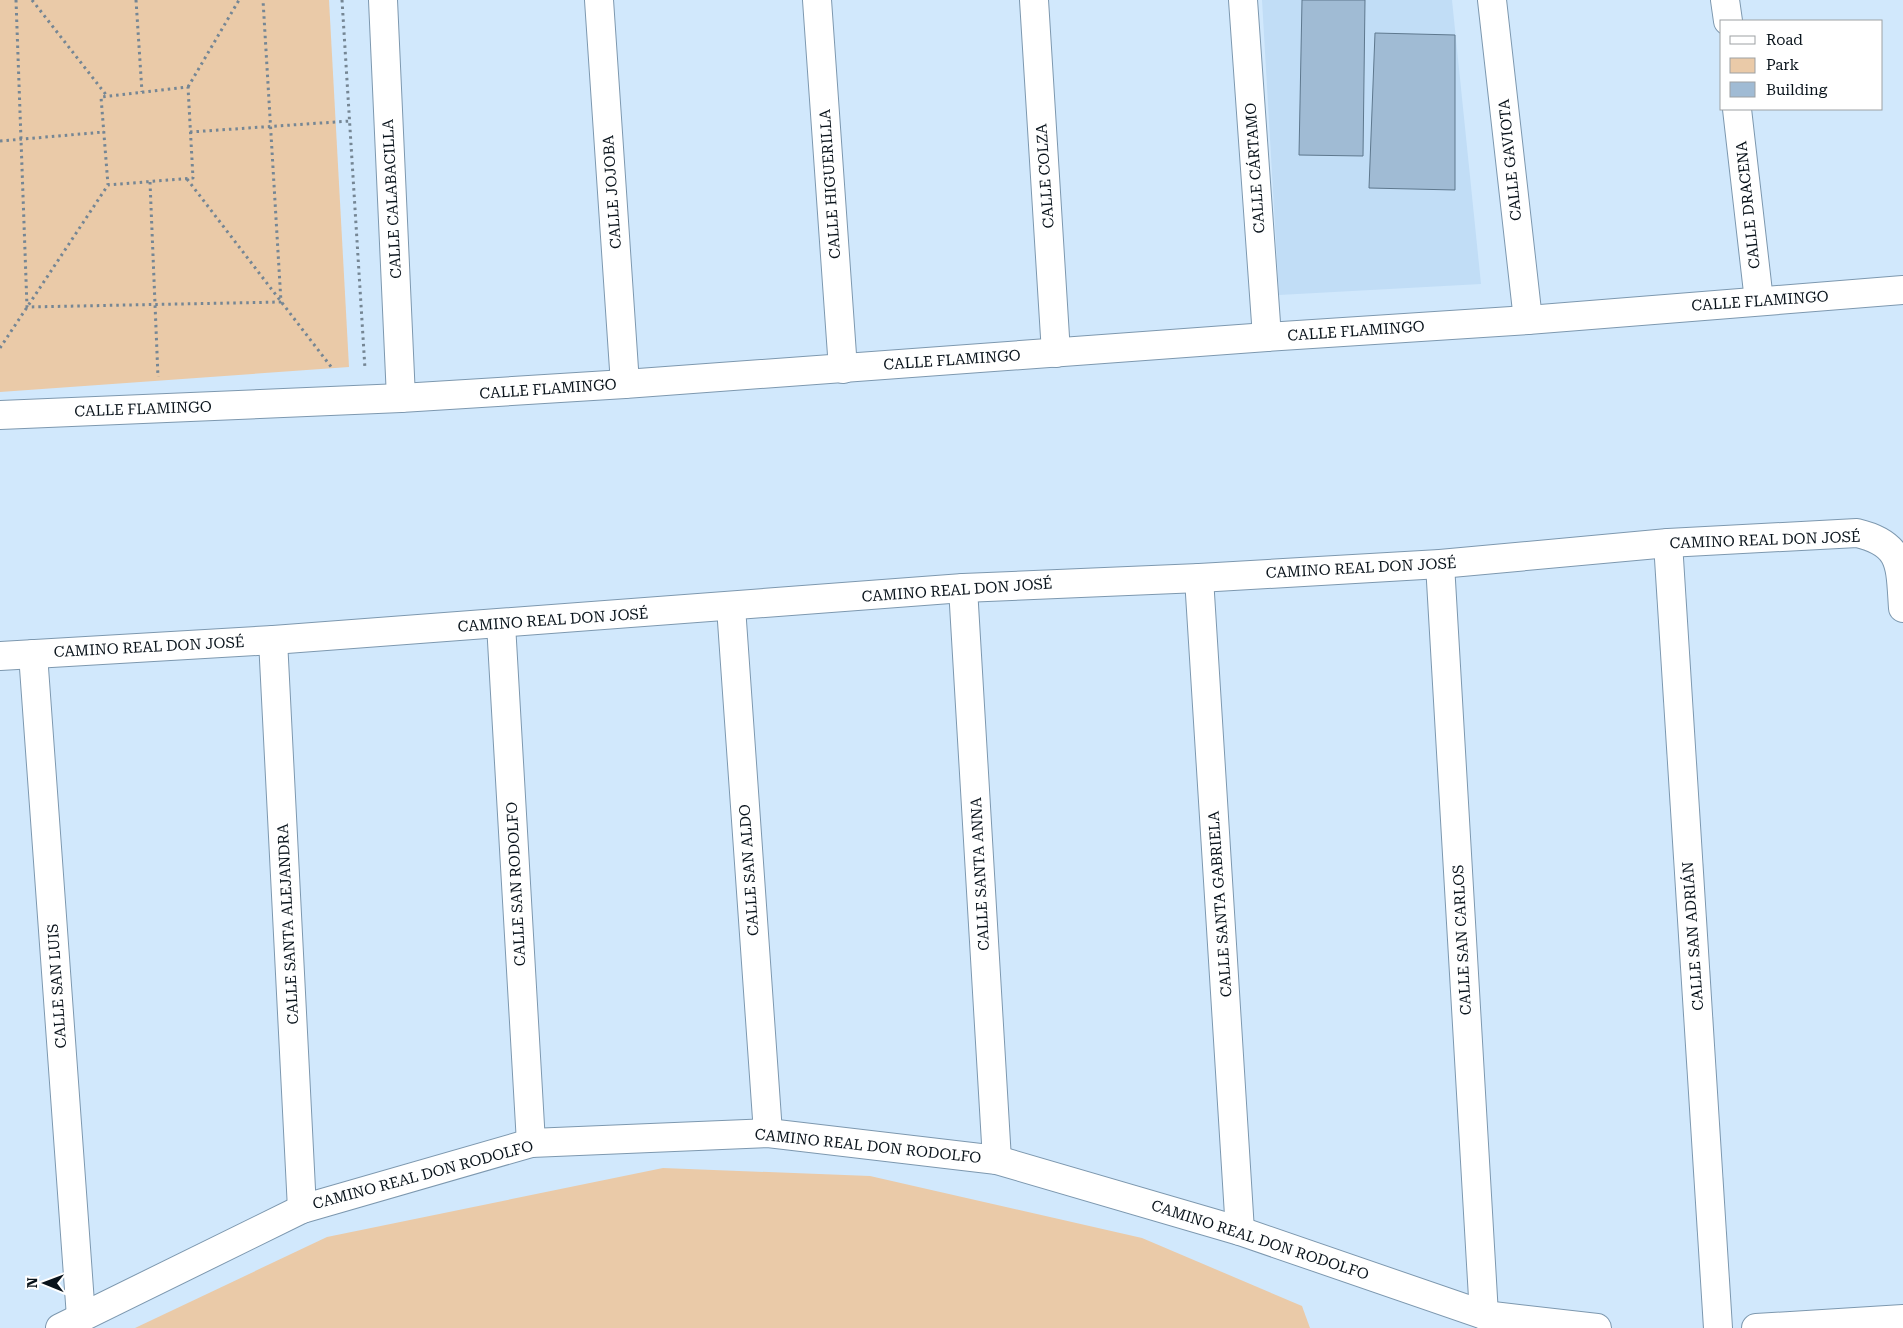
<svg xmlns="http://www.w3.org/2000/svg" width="1903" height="1328" font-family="'Roboto Serif',serif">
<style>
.built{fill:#c1ddf6}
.green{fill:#eacaa8}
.building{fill:#a0bbd4;stroke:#5e788e}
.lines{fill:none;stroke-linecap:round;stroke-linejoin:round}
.minor-casing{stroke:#7d98af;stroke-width:30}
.path{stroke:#758694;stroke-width:3;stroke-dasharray:2.5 4;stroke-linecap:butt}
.minor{stroke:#fff;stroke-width:28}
.labels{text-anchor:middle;stroke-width:4.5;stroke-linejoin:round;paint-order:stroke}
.street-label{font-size:15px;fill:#09131b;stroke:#fff}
</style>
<rect width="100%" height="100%" fill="#d1e8fc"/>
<path class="built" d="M1262,0H1452L1481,284L1279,295Z"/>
<g class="green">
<path d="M0,0H329L349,367L0,392Z"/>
<path d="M663,1168L870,1176L1142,1238L1302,1306L1310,1328H135L327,1237Z"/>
</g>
<g class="building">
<path d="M1302,0H1365L1363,156L1299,155Z"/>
<path d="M1375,33L1455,35V190L1369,188Z"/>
</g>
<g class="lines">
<g class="minor-casing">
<g id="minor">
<path d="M383,0L401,398"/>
<path d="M599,0L625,384"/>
<path d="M817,0L843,369"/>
<path d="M1034,0L1056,353"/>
<path d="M1243,0L1267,337"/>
<path d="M1492,0L1528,320"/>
<path d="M1725,0L1728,21"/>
<path d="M1737,109L1759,301"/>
<path d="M0,415L401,398L625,384L1267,337L1528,320L1903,290"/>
<path d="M1668,543L1718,1328"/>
<path d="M1440,564L1484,1315"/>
<path d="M1199,578L1240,1231"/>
<path d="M963,588L997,1160"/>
<path d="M731,607L768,1133"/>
<path d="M501,624L531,1143"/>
<path d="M273,640L302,1209"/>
<path d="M33,654L81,1317"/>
<path d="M0,656L273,640L963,588L1199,578L1440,564L1668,543L1857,533C1903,544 1900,565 1903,608"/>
<path d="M60,1328L302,1209L531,1143L768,1133L997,1160L1240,1231L1484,1315L1597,1328"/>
<path d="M1756,1328L1903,1319"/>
</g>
</g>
<g class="path">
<path d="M16,0L27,307L281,302L263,0"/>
<path d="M32,0L107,96"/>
<path d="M136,0L142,92"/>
<path d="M342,0L365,369"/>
<path d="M188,87L239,0"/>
<path d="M190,132L350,121"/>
<path d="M0,141L104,132"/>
<path d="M187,179L332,368"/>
<path d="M150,182L158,377"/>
<path d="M0,348L108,185L101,97L188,87L193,178L108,185"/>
</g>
<use href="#minor" class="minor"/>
</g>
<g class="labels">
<g class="street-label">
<text transform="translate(1510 160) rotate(-96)" y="5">CALLE GAVIOTA</text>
<text transform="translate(1255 168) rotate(-94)" y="5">CALLE CÁRTAMO</text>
<text transform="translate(1045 176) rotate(-94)" y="5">CALLE COLZA</text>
<text transform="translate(830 184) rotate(-94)" y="5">CALLE HIGUERILLA</text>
<text transform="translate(612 192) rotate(-94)" y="5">CALLE JOJOBA</text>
<text transform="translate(392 199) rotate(-93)" y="5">CALLE CALABACILLA</text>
<text transform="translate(1748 205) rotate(-96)" y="5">CALLE DRACENA</text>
<text transform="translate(1760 301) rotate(-4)" y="5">CALLE FLAMINGO</text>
<text transform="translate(1356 331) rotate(-4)" y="5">CALLE FLAMINGO</text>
<text transform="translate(952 360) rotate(-4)" y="5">CALLE FLAMINGO</text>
<text transform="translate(548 389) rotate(-4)" y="5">CALLE FLAMINGO</text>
<text transform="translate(143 409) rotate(-2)" y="5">CALLE FLAMINGO</text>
<text transform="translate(1765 540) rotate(-2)" y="5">CAMINO REAL DON JOSÉ</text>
<text transform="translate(1361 568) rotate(-3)" y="5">CAMINO REAL DON JOSÉ</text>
<text transform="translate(957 590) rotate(-4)" y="5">CAMINO REAL DON JOSÉ</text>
<text transform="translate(553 620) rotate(-4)" y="5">CAMINO REAL DON JOSÉ</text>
<text transform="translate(149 647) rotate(-3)" y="5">CAMINO REAL DON JOSÉ</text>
<text transform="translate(749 870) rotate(-94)" y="5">CALLE SAN ALDO</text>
<text transform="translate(980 874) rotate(-93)" y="5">CALLE SANTA ANNA</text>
<text transform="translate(516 884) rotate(-93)" y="5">CALLE SAN RODOLFO</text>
<text transform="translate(1220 904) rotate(-94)" y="5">CALLE SANTA GABRIELA</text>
<text transform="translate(288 924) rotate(-93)" y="5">CALLE SANTA ALEJANDRA</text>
<text transform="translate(1693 936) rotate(-94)" y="5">CALLE SAN ADRIÁN</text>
<text transform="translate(1462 940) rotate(-93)" y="5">CALLE SAN CARLOS</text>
<text transform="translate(57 986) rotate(-94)" y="5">CALLE SAN LUIS</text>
<text transform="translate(868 1146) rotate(6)" y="5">CAMINO REAL DON RODOLFO</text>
<text transform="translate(423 1175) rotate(-15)" y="5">CAMINO REAL DON RODOLFO</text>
<text transform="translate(1260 1240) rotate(18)" y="5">CAMINO REAL DON RODOLFO</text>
</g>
</g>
<rect x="1720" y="20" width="162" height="90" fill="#ffffff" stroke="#9da1a4"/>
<rect x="1730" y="36" width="25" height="8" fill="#ffffff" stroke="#9da1a4"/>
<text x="1766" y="45" font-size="15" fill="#09131b">Road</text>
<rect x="1730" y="58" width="25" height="15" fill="#eacaa8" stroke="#9da1a4"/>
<text x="1766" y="70" font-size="15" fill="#09131b">Park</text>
<rect x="1730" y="82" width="25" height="15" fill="#a0bbd4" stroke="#9da1a4"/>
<text x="1766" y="95" font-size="15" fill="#09131b">Building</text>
<g transform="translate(45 1283) rotate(271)" stroke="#ffffff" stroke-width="4" paint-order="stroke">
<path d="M0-4L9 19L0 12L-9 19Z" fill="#09131b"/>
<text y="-8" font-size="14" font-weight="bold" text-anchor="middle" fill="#09131b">N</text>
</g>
</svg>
